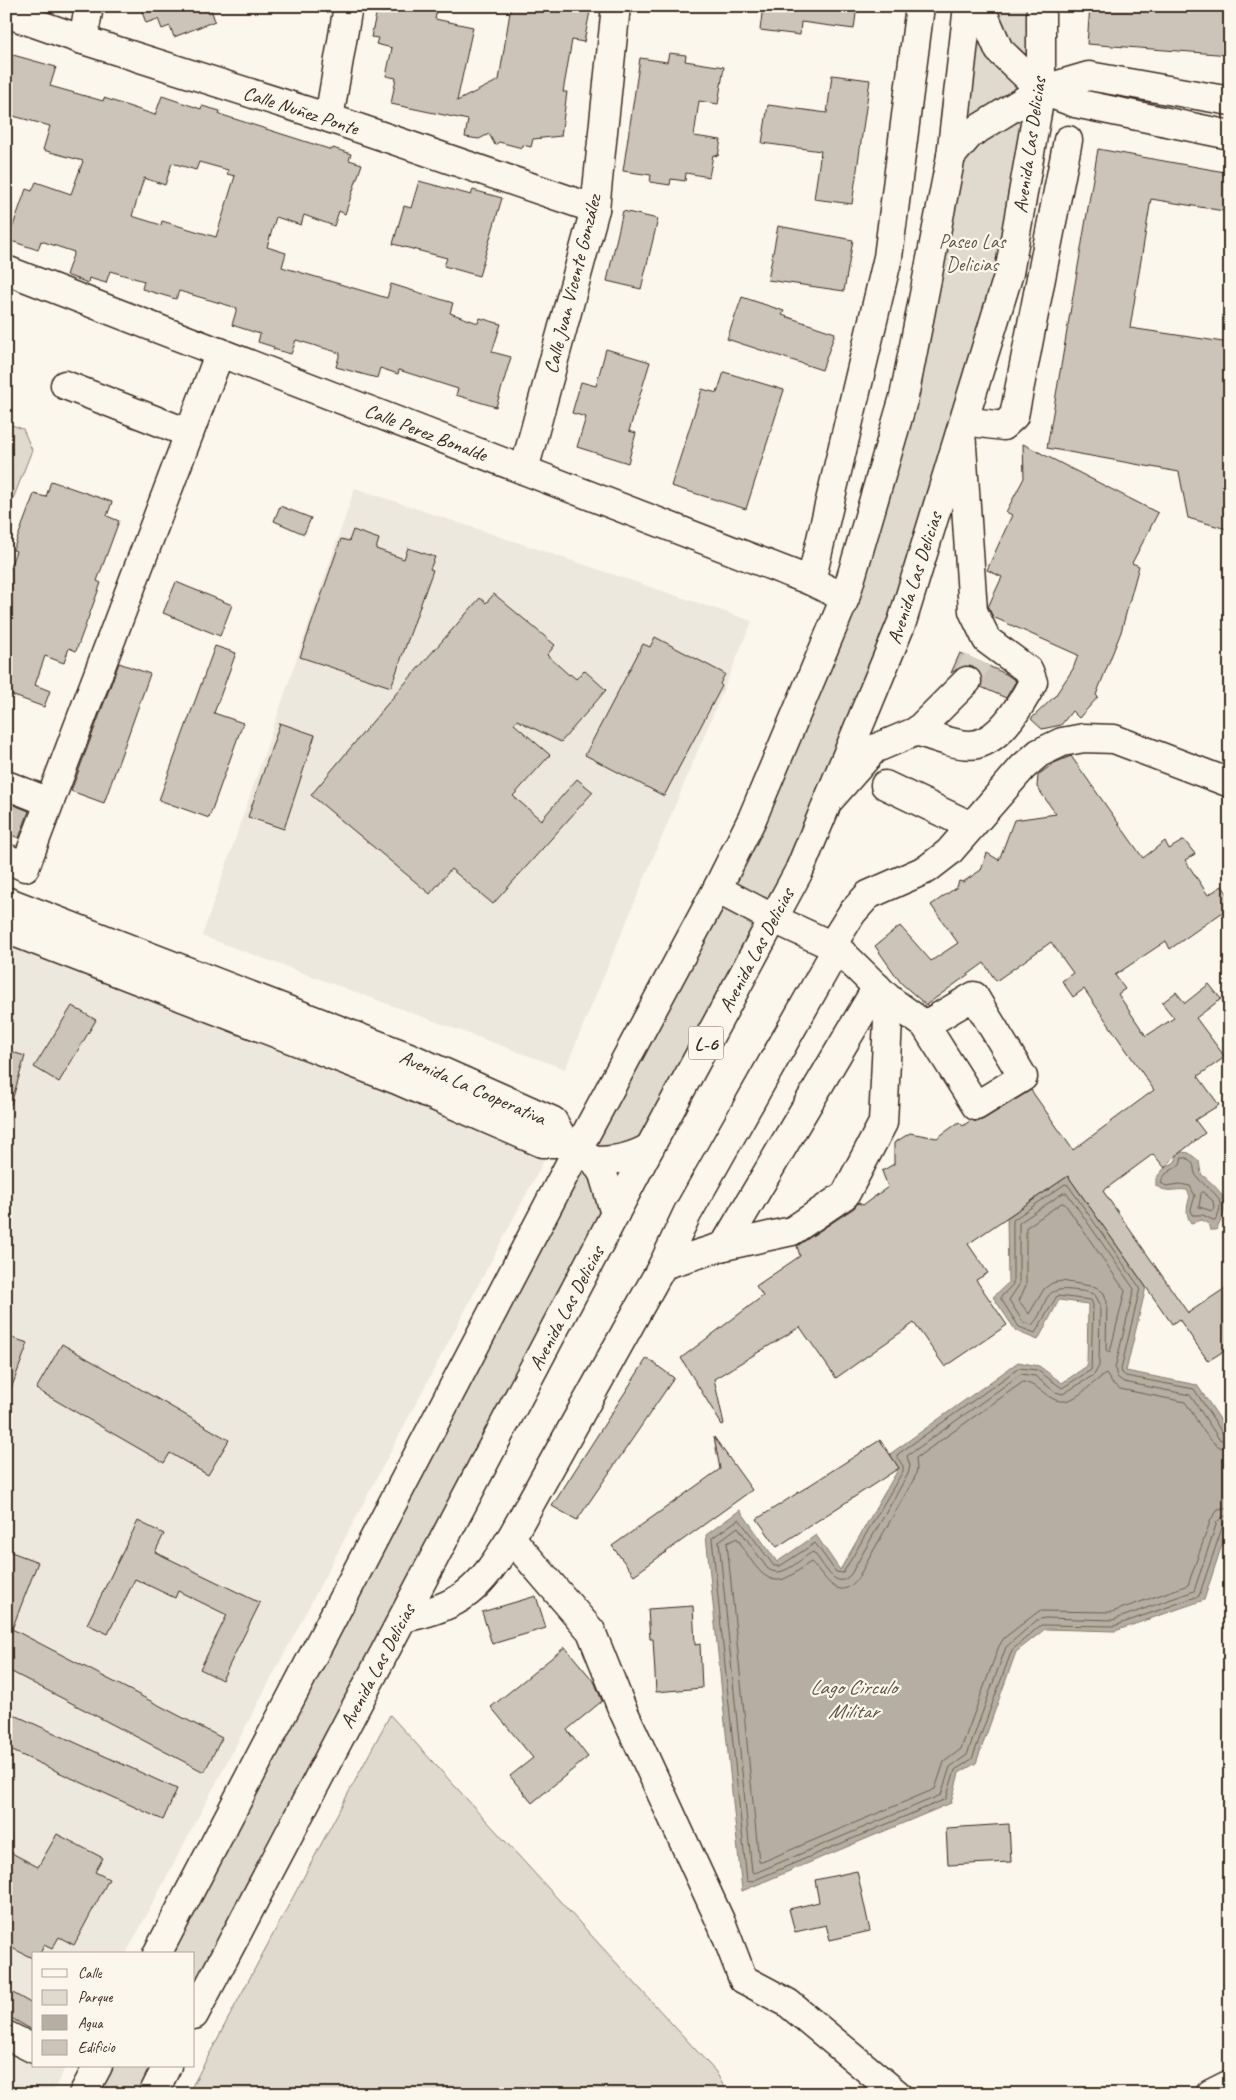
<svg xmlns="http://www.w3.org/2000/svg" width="1236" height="2100" font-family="Caveat,sans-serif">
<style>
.built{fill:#ede8dd}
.green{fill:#dfd9ce;stroke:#8d8276}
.water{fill:#b6aea2;stroke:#85796d}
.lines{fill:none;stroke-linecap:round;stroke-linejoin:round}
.shore{stroke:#6c5f53;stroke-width:1}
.building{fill:#ccc4b9;stroke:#3b2a1e;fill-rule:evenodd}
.minor-tunnel{stroke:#d5cec3;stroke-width:28;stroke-dasharray:28 14;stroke-linecap:butt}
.minor-casing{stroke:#3b2a1e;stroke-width:31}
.major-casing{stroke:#3b2a1e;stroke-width:31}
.minor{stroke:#fbf7ec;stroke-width:28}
.major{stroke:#fbf7ec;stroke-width:28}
.labels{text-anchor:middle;stroke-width:4.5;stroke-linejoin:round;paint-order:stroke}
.shield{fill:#fbf7ec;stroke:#75685c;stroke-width:1}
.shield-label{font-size:19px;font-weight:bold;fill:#3b2a1e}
.street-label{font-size:20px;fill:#3b2a1e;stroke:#fbf7ec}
.park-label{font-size:20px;fill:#64564a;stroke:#fbf7ec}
.water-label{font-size:21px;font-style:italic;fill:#605246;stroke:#fbf7ec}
</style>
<rect width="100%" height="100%" fill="#fbf7ec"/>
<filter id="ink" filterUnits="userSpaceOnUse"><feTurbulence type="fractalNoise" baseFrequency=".02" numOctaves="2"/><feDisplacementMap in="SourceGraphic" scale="10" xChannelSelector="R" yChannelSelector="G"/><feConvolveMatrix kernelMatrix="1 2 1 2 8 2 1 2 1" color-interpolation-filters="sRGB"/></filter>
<g filter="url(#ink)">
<g class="built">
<path d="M355,488L752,621L565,1069L202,936Z"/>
<path d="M6,935L548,1153L126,1954H34V2066H66L52,2094H6Z"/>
</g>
<g class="green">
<path d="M968,6H1041L1009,273L902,622L799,871L194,2015V1954H157L752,819L904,397Z"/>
<path d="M6,423L23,429L32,450L6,517Z"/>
<path d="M390,1715L716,2072L728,2094H188Z"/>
<path d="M98,2066H167L153,2094H83Z"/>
</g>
<g class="water">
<path d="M1182,1152L1189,1153L1199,1161L1201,1174C1223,1192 1233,1202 1216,1230H1210L1208,1223L1202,1220L1191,1223C1185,1214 1187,1207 1190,1196L1187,1190C1174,1188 1169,1194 1156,1186V1178L1167,1165C1174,1164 1176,1162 1177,1155Z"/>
<path d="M1068,1176L1146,1287L1126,1371L1197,1385L1230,1434V1520L1204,1600L1115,1631L1045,1629L1016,1652L976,1763L959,1773L951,1803L742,1891L706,1535L740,1510L777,1562L816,1535L840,1570L899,1468L890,1454L1018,1362L1039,1366L1062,1383L1087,1366L1088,1304L1059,1300L1038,1340L1016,1331L993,1297L1008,1283L1007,1218Z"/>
</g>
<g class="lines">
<g class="shore">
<path d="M1182,1158H1187C1198,1165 1191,1171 1198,1178C1211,1194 1229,1195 1215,1221L1203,1215H1192L1191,1209L1195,1196L1190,1186L1180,1184L1166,1186L1161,1183C1163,1172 1173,1171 1180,1164Z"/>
<path d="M1203,1192L1213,1201L1214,1208L1212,1211L1199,1207L1201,1194Z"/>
<path d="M1062,1203L1065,1204L1125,1291L1110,1352L1106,1350L1107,1302L1104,1293L1096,1287L1062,1281L1052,1283L1044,1289L1029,1314L1019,1301L1026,1285V1228Z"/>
<path d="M1230,1436L1223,1434L1194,1389L1126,1376L1122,1373L1121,1369L1140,1288L1068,1185L1065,1184L1013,1220V1284L1001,1297V1299L1019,1327L1035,1333L1057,1296L1091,1300L1093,1305L1091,1370L1062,1388L1037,1370L1019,1368L898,1454L897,1457L903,1466V1471L843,1573L836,1572L815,1543L780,1566H774L739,1519L712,1538L747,1881L750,1882L946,1799L955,1770L972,1759L1012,1650L1041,1625L1114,1626L1199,1596L1223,1525L1225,1522H1230"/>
<path d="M1230,1443L1219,1439L1190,1395L1124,1382L1117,1377L1115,1368L1134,1289L1067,1193H1063L1019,1223V1285L1009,1300L1023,1322L1032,1325C1049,1308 1039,1286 1072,1290C1079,1291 1088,1291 1095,1295L1100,1304L1099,1366L1094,1375L1063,1394L1055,1392L1035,1376L1021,1374L907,1456L910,1466L908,1474L851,1574C835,1594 823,1561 813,1552C800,1558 782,1581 767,1568L738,1527L719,1541L752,1872L755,1873L941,1795L950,1767L967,1755L1006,1647L1037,1620L1045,1618L1113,1620L1194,1591L1217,1522L1222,1517L1230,1515"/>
<path d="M1230,1450C1208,1449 1197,1417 1185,1402L1120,1389L1112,1383L1106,1374C1090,1382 1071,1412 1050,1397C1041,1391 1034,1384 1023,1382L916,1458L917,1469L915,1477L858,1578C837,1606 824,1573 811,1562C802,1567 794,1575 784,1579C762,1587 747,1552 737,1538L727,1543L759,1862H762L935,1789L944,1762L961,1749L999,1646L1004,1638L1039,1611L1112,1612L1188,1585L1211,1519L1218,1510L1230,1508"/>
</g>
</g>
<g class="building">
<path d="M140,6H210L215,21L174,37L170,26L162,29L158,19L146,23Z"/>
<path d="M378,6H438L435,19L473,27L457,101L499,80L511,6H591L584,42L572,40L563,92H567L561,136L533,139L531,147L523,145L522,148L499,142L495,145L489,134L479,139L465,137L468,120L391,104L396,78L386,76L392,48L376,44L378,38L371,37Z"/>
<path d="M763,6H857L854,29L801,22L800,35L760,30Z"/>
<path d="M1090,6H1230V55L1087,44Z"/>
<path d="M6,53L56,67L50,86L103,101L104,98L155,115L162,96L201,109L202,106L220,111L219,114L332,150L333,148L351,154L349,160L362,164L345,214L339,211L334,226L304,215L301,225L276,217L267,247L286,253L282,267L387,298L391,284L453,303L450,313L478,323L480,318L501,324L492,352L511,357L496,407L456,395L458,389L399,370L398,374L380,368L377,378L336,367L340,353L296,340L291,354L273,349L274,347L258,342L260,334L232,325L237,308L179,291L176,299L142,289L144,281L110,271L106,283L89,278L88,283L66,275L74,252L41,241L38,250L8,240L26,189L32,191L36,182L71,194L83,161L43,150L50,126L6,114ZM199,162L228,170L227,174L235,176L216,237L162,221L161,225L132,216L144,178L165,185L172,163L196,170Z"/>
<path d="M669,53L686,55L685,61L724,67L718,104L699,101L694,136L721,140L718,156L713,155L709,177L686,173L685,181L671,179L670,185L650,182L651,175L623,171L640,58L667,62Z"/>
<path d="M832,75L870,80L852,204L814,199L821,151L762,143L768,105L827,113Z"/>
<path d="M1098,149L1230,173V212L1151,199L1130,328L1230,343V530L1188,518L1179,472L1047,448Z"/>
<path d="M419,181L471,195L473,190L502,198L479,276L444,266L447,258L393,244L404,206L411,208Z"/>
<path d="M623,211L658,219L641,289L607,281Z"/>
<path d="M778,226L853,240L844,291L768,280Z"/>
<path d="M742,297L784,311L782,315L835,333L822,370L727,339Z"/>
<path d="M606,349L650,362L629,431L636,433L628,463L577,447L586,417L572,413L581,382L596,386Z"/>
<path d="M724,372L784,390L746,509L671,486L702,389L717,393Z"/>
<path d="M1023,444L1158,513L1132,563L1139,566L1121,632L1096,695L1098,697L1079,718L1072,711L1061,725L1042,729L1031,719L1055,696L1073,669L1078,655L993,617L988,607L1002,577L987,570L1012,515L1006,512L1024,478Z"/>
<path d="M51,481L112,502L107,516L119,521L97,581L101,583L76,651L69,648L64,663L45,656L35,685L50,691L44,707L6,693V578L16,551L13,550L34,494L46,497Z"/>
<path d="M280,506L311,518L304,534L274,521Z"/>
<path d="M353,530L379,539L376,549L404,559L408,548L435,557L430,569L433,570L391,687L300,657L341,539L349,541Z"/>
<path d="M176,582L232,605L220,636L163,613Z"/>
<path d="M494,594L555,645L547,655L569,675L570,674L576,679L584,670L606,690L561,742L517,720L514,724L550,755L513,796L541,820L577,779L593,792L493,904L451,869L430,894L311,795L399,690L480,598L486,603Z"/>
<path d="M655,637L725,674L720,684L722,686L664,796L585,755L643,644L650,647Z"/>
<path d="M215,646L236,653L214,713L243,723L209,818L159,800Z"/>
<path d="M960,653L1006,674L1016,681L1006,698L981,687L982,676L978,670L972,666H962L951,673Z"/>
<path d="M119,663L150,674L104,803L71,791Z"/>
<path d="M280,723L315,735L284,829L248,817Z"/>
<path d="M1071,756L1143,858L1165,841L1169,849L1184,840L1195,854L1185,860L1208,895L1222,886L1230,897V907L1170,949L1166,941L1115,975L1125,989L1118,994L1146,1036L1174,1018L1162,1003L1176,992L1185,1003L1209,984L1221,999L1196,1018L1225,1057L1198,1076L1219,1105L1195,1120L1205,1133L1173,1158L1165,1168L1153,1154L1103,1191L1188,1313L1230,1285V1347L1208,1361L1179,1319L1172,1324L1068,1176L968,1244L988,1273L976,1280L1007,1325L945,1367L914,1323L836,1378L800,1327L714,1379L724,1424L722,1425L681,1358L763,1296L756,1286L800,1256L797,1246L854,1208L858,1203L863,1205L888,1187L882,1171L894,1164V1143L910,1133L937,1138L959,1122L963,1126L971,1120L977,1122L984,1119L1031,1090L1073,1150L1154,1090L1084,989L1073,997L1062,981L1073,973L1051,942L996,981L984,963L926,1005L901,983L875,946L900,926L931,961L958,943L931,905L957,887L959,881L963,882L981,870L987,853L999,860L1014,820L1056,814L1037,787L1038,775L1054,763Z"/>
<path d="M6,802L29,811L19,838L6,833Z"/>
<path d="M72,1006L96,1020L59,1082L34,1067Z"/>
<path d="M6,1050L25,1056L11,1104H6Z"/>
<path d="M6,1336L28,1343L8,1397L6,1396Z"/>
<path d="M62,1344L229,1440L208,1475L170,1453L164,1463L36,1389Z"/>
<path d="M647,1358L674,1378L577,1520L552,1506Z"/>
<path d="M714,1437L752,1490L634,1575L612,1546L720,1469Z"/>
<path d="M880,1440L899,1468L777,1547L757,1519Z"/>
<path d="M138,1521L164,1534L155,1552L260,1603L222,1680L200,1669L227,1615L178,1591L175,1598L135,1579L108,1634L87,1624Z"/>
<path d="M6,1550L38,1562L12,1629L222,1738L204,1772L6,1669Z"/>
<path d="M536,1596L546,1628L492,1644L482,1612Z"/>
<path d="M693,1606L695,1645L700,1644L702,1688L656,1692L653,1639H650L648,1609Z"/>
<path d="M565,1647L595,1683L602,1701L567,1730L588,1757L532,1803L510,1776L533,1758L491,1707Z"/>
<path d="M6,1711L177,1789L163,1820L6,1748Z"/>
<path d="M1009,1824L1011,1862L948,1865L946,1828Z"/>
<path d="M57,1834L103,1858L95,1872L109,1879L74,1945L59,1937L52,1949L44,1945L40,1954H34V1959L6,1945V1850L38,1867Z"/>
<path d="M857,1871L870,1931L830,1940L826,1925L795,1932L789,1909L819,1902L815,1880Z"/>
<path d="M6,1989L34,2005V2031L6,2015Z"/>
</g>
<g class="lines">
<path class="minor-tunnel" d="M967,681L977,660"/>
<g class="minor-casing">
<g id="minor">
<path d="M6,13L83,40L329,118L595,209"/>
<path d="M83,40L89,6"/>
<path d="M1041,90L1075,103L1230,135"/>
<path d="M1041,90L1089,76L1230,101"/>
<path d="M329,118L348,6"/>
<path d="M6,270L811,581L845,598"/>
<path d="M65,385L188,433"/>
<path d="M964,421L1003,426L1014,416L1068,140"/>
<path d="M524,470L595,209L616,6"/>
<path d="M811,581L888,257L920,6"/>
<path d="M917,731L967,681"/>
<path d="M6,785L49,802"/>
<path d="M885,785L971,826"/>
<path d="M831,798L874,749L917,731C931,736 963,748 977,744C1002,738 1022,703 1033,682L1029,671L987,640L973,611L961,431"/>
<path d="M6,858L25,867L220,352"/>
<path d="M717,889L774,919L837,948L889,999L925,1025L976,1106L1023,1077L974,996L925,1025"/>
<path d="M6,901L409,1057L553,1121L565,1143H542L397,1080L6,929"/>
<path d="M832,945L852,913L868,895L927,869L949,852L1023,767L1039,753L1062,742L1084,738L1114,739L1230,783"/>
<path d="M837,948L687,1214L663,1265L724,1246L792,1231L845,1195L883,1123L889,999"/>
<path d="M565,1143L595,1161L603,1174L615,1214"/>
<path d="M595,1161C615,1161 633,1158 650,1147"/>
<path d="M724,1246L877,987"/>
<path d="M511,1538L591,1631L621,1706L723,1927L743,1979L788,2003L897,2094"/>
<path d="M403,1618C463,1607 480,1588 511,1538L663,1265"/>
<path d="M6,2035L34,2049"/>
<path d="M1210,2094L1230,2084"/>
</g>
</g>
<g class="major-casing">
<g id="major">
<path d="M951,156L970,134L1041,90L999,50L980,6"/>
<path d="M157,1954L574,1156L717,889L752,819L845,598L904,397L951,156L968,6"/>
<path d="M194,2015L650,1147L799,871L902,622L1009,273L1041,90V6"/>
<path d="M83,2094L98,2066"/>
<path d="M153,2094L167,2066"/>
</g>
</g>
<use href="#minor" class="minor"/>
<use href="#major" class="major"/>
</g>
</g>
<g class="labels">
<rect class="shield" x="688.5" y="1026.5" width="35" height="33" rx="4"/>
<g class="shield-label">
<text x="706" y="1050">L-6</text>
</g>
<g class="street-label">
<text transform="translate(301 110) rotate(18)" y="7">Calle Nuñez Ponte</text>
<text transform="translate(1029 145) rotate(-82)" y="7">Avenida Las Delicias</text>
<text transform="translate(572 284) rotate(-76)" y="7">Calle Juan Vicente González</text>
<text transform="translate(426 432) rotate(21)" y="7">Calle Perez Bonalde</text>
<text transform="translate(914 578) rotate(-72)" y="7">Avenida Las Delicias</text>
<text transform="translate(756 950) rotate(-62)" y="7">Avenida Las Delicias</text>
<text transform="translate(473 1087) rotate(24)" y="7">Avenida La Cooperativa</text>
<text transform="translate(566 1308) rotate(-62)" y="7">Avenida Las Delicias</text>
<text transform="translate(377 1666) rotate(-62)" y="7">Avenida Las Delicias</text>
</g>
<g class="park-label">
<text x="972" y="248">Paseo Las<tspan x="972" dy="23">Delicias</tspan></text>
</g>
<g class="water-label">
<text x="853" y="1694">Lago Circulo<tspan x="853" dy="24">Militar</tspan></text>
</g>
</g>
<rect width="1236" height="2100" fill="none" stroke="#fbf7ec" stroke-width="25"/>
<rect x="12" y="12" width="1211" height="2075" fill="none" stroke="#3b2a1e" stroke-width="2" filter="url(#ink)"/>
<rect x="32" y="1952" width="162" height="115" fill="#fbf7ec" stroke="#aea59a"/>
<rect x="42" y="1969" width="25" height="8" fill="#fbf7ec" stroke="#aea59a"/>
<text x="78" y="1978" font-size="15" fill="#3b2a1e">Calle</text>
<rect x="42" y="1990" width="25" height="15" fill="#dfd9ce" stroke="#aea59a"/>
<text x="78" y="2002" font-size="15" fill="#3b2a1e">Parque</text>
<rect x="42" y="2015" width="25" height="15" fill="#b6aea2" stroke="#aea59a"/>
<text x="78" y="2028" font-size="15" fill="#3b2a1e">Agua</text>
<rect x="42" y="2040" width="25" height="15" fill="#ccc4b9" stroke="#aea59a"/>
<text x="78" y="2052" font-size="15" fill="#3b2a1e">Edificio</text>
</svg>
